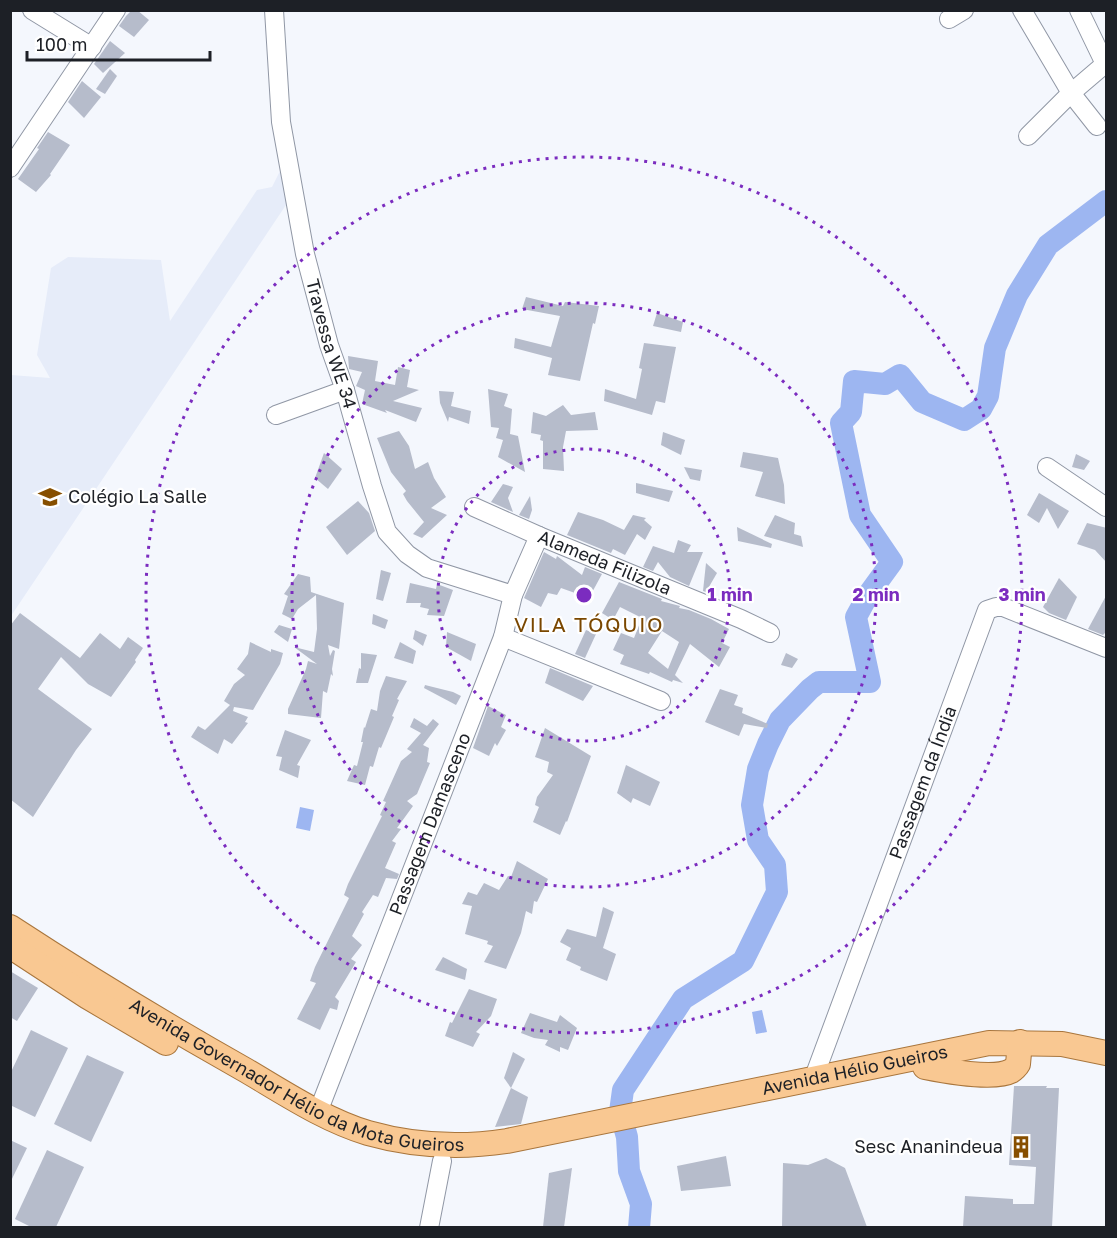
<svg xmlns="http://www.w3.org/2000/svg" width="1117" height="1238" font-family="'Golos Text',sans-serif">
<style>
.built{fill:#e6ecf9}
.water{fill:#9db6f1}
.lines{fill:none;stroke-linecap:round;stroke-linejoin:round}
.river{stroke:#9db6f1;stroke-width:22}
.building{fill:#b6bccb;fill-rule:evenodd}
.minor-casing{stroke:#9097a5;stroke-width:20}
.major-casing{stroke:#a9763d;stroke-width:26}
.minor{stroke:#fff;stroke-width:18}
.major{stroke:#f9c892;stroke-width:24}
.ring{fill:none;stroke:#7b2cbf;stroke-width:3;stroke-dasharray:3 6}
.labels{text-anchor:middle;stroke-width:4.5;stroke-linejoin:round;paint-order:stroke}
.street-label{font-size:18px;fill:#1d2026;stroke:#fff}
.poi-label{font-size:18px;fill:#1d2026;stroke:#fff;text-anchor:start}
.quarter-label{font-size:21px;letter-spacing:1.5px;fill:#7a4700;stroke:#fff}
.centre{fill:#7b2cbf;stroke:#fff;stroke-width:3}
.ring-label{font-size:18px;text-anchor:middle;font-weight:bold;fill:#7b2cbf;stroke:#fff;stroke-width:4.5;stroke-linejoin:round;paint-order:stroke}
</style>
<rect width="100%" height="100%" fill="#f4f7fd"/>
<path class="built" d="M282,167L288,202L11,616V375L50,378L37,355L51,268L68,257L161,260L170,321L257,190L272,187Z"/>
<g class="water">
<path d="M300,807L314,810L310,831L296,828Z"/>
<path d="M762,1010L767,1032L756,1034L752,1012Z"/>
</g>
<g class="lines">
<path class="river" d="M639,1228L641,1204L629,1171L627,1137L620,1112L623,1090L683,999L743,961L777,892L775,865L758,840L752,805L758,769L768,744L780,720L810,689L819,682H870L856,617L868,595L892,562L860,515L841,423L851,412L854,381L885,384L900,375L922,402L964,420L981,409L988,396L995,348L1017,295L1048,245L1106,201"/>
</g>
<g class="building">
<path d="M132,10H137L149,20L134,37L119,26L126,16Z"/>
<path d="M110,41L125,53L103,73L94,64Z"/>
<path d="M110,69L117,76L105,94L96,89Z"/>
<path d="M82,81L101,97L84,118L68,102Z"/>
<path d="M48,132L70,145L50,174L51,175L36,192L18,179L39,149L37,148Z"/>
<path d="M526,297L563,306L565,302L599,306L595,324L593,323L580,381L548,375L552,358L514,348L515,338L551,347L560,316L522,309Z"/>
<path d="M657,313L683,322L681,332L653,326Z"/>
<path d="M644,343L676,347L665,403L656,401L652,415L604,401L605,389L636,399L642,369L639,368Z"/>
<path d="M348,356L378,361L375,381L395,385L398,367L410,370L407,387L419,390L393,401L422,408L416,422L385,410L387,413L362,404L365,390L356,386L362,372L349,369Z"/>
<path d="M488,389L508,394L504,406L512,409L510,434L518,436L525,472L498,457L503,440L496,438L499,428L491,427Z"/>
<path d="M439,391L454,392L451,406L471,411L469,424L449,417L448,422L440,403Z"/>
<path d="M563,405L571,415L595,412L598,430L566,431L563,447L564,471L543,469V441L540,440L541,435L531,433L533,412L546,416Z"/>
<path d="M399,431L409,446L415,469L428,462L434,478L446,497L431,508L447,515L422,538L413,534L424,522L407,501L403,494L406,491L391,472L377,438Z"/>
<path d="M663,432L685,440L681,455L661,445Z"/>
<path d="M743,452L778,458L784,485L785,504L755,496L763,472L740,467Z"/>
<path d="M324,453L342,469L328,489L315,478Z"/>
<path d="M1076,454L1090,461L1084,470L1072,467Z"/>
<path d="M684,467L702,470L700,481L690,479Z"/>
<path d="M636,483L673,491L669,502L636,493Z"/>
<path d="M503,484L513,487L508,498L513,512L491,502Z"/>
<path d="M1039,493L1069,511L1058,529L1047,508L1039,523L1027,515Z"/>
<path d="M530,496L532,510L529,519L519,515Z"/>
<path d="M358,501L369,513L375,531L347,555L326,527Z"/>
<path d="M578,512L603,520L624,530L633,515L646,518L644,520L652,527L645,540L637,534L625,555L613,549L611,553L567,535Z"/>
<path d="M775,515L795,523L794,534L801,536L803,547L764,536Z"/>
<path d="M1087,523L1107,528V563L1095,550L1077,544Z"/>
<path d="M737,527L772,544L771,548L738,541Z"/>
<path d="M678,540L691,545L687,552H703L689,586L670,577L658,562L653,571L643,567L653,546L674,553Z"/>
<path d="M544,552L556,559L557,556L582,575L585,567L602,574L589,598L561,588L557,595L548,593L541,607L524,598Z"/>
<path d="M706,563L717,573L706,592L703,591Z"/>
<path d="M381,570L391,573L383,601L376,599Z"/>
<path d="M298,574L310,577L311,592L344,603L339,649L328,645L330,656L333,650L335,651L332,669L333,676L331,674L327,693L323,691L321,718L288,714V709L306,669L308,661L317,664L294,647L314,652L317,629L316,595L298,609L292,619L282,614L288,596L284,594Z"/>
<path d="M1059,578L1077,597L1066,620L1049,613L1043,607Z"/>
<path d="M619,582L662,599L661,601L680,606L679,608L689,610L711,619L729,629L722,643L730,647L719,667L690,644L675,675L683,683L673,680L672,682L650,672L649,674L620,664L624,655L613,650L621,633L634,638L642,618L620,607L613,620L602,613ZM662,631L679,642L668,669L648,653Z"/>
<path d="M410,583L436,589L437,584L453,590L444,616L427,615L429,609L420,607L421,603H406Z"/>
<path d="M1107,594V631L1103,635L1088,629Z"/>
<path d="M20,613L80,658L100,633L120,649L128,637L143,648L135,660L136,662L111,697L88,684L61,657L38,689L92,729L76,750L33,817L10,799V626Z"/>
<path d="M373,614L388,620L385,629L372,624Z"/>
<path d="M279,625L292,629L288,642L274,632Z"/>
<path d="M415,630L427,635L423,646L413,639Z"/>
<path d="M586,630L596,634L585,658L575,654Z"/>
<path d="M447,632L476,644L471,661L446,647Z"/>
<path d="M250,642L271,652V649L283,653L280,664L253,710L234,707L233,711L248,717L245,722L248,723L232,744L224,739L218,754L191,737L198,726L205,730L230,705L224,701L234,684L245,675L237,669L248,654Z"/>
<path d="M400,642L416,651L413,664L394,658Z"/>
<path d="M361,653L377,655L368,683H356L359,668L361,669Z"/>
<path d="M786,653L798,659L792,668L781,665Z"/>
<path d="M550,668L593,686L583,701L545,683Z"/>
<path d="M386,676L407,681L397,699L399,700L392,716L394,717L381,748L379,747L373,767L370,766L365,785L347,781L354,765L357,766L363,742H361L364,727L365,728L371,709L377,711L380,691Z"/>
<path d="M425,685L453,692L461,696L456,705L424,688Z"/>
<path d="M720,689L738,695L734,705L743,708L742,713L768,724L767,728L744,724L739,736L705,722Z"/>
<path d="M488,706L506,715L501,727L506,730L497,746L495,743L489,756L473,748Z"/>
<path d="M414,718L427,726L433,719L439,724L423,745L429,748L427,762L430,763L417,794L407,801L413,806L397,828L401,829L392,841L396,843L385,868L399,874L397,879L386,878L378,897L373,895L362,912L364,914L352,936L362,945L351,959L356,962L335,997L339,1001L337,1010L330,1008L320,1030L297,1019L316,983L310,981L315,967L349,898L344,895L348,884L382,816L380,815L386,802L383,801L401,761L412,752L407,749L421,733L410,727Z"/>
<path d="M545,728L591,756L567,822L566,821L560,835L533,822L539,807L535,805L537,797L553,775L547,772L549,762L535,757Z"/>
<path d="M285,730L311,740L297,765L300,766L298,778L279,770L282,757L276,756Z"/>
<path d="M626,765L660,782L650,806L633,798L631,803L617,793Z"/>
<path d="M517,861L548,879L537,902L534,901L532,914L526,911L521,933L506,969L484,962L493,946L487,944L488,941L465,934L472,906L462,904L468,892L477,895L484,883L499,890L508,876L511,877Z"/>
<path d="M603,907L614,912L603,948L616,954L607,981L580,970L581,967L566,960L571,948L560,942L567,929L596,937Z"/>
<path d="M443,957L467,969L465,980L435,970Z"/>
<path d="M10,971L38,988L17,1021L10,1017Z"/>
<path d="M469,989L497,999L491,1016L476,1032L480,1034L473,1047L445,1036L450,1022L452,1023Z"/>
<path d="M530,1013L557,1022L560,1015L577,1028L568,1050L560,1047V1052L545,1045L548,1040L534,1038L521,1033Z"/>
<path d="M31,1030L68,1048L35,1117L10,1105V1074Z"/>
<path d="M513,1052L525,1059L511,1088L504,1078Z"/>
<path d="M87,1055L124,1072L91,1142L54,1124Z"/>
<path d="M1014,1086H1047L1046,1088H1059L1052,1227H963L965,1196L1013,1199V1204H1034L1036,1167L1009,1165Z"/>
<path d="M511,1088L528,1097L521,1124L495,1127Z"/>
<path d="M10,1140L27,1148L10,1183Z"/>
<path d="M47,1150L84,1167L56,1227H31L15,1219Z"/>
<path d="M726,1156L731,1186L681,1191L677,1166Z"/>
<path d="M826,1158L845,1168L867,1227H782L783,1163L808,1165Z"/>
<path d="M572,1168L564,1227H543L549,1173Z"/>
</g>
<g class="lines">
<g class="minor-casing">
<g id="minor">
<path d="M32,10L92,47"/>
<path id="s1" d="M274,10L281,122L305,254L329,345L345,390L372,486L387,532L407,554L427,568L513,595"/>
<path d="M1022,10L1071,93L1097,126"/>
<path d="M1079,10L1106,66"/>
<path d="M949,19L964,10"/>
<path d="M1028,136L1071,93L1105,64"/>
<path d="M10,168L116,10"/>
<path d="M276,415L345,390"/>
<path d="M1047,467L1106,507"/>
<path id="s2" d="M474,507L539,536L741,619L770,633"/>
<path d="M503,637L661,701"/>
<path id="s3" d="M814,1077L987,610L996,607H1003L1106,648"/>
<path id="s4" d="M318,1112L503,637L513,595L539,536"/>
<path d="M429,1228L442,1161"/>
</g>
</g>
<g class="major-casing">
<g id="major">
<path id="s5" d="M10,927C88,978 167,1026 247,1071C286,1094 325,1120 368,1133C414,1146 461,1148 507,1141L989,1043L1062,1044L1106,1053"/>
<path d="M10,946L88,997L166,1043"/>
<path d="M925,1067C945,1071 994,1080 1011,1071C1013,1070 1017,1066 1018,1064L1020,1042"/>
</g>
</g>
<use href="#minor" class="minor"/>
<use href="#major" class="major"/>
</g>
<g class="ring">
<circle cx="584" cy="595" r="146"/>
<circle cx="584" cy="595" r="292"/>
<circle cx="584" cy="595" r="438"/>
</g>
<defs>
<g id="school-bare" transform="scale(1.8)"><path d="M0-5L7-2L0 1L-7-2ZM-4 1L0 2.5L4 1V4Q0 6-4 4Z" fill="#874f00" stroke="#fff" stroke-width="2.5" paint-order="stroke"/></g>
<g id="building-bare" transform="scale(1.8)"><path d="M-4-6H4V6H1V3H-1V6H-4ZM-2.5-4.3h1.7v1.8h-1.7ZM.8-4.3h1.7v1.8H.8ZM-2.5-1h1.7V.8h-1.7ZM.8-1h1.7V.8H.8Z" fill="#874f00" stroke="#fff" stroke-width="2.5" paint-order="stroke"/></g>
</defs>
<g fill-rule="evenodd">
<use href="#school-bare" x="50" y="497"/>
<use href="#building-bare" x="1021" y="1147"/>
</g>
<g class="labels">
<g class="street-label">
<text dy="6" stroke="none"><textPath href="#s1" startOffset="340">Travessa WE 34</textPath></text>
<text dy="6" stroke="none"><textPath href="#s2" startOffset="142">Alameda Filizola</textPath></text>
<text dy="6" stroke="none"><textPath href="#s3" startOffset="314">Passagem da Índia</textPath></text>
<text dy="6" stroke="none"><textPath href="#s4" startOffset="309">Passagem Damasceno</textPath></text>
<text dy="6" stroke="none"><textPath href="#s5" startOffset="909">Avenida Hélio Gueiros</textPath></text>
<text dy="6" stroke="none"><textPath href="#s5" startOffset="327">Avenida Governador Hélio da Mota Gueiros</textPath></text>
</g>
<g class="poi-label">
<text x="68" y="503">Colégio La Salle</text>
<text x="1003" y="1153" text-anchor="end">Sesc Ananindeua</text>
</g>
<g class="quarter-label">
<text x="589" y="632">VILA TÓQUIO</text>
</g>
</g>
<circle cx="584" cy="595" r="9" class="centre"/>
<g class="ring-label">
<text x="730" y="601">1 min</text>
<text x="876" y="601">2 min</text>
<text x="1022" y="601">3 min</text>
</g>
<rect width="1117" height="1238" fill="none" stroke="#1d2026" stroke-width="24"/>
<path d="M27 51v9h183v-9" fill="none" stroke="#1d2026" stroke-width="3"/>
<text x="36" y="51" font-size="18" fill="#1d2026" stroke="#ffffff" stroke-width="4.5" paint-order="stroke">100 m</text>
</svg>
